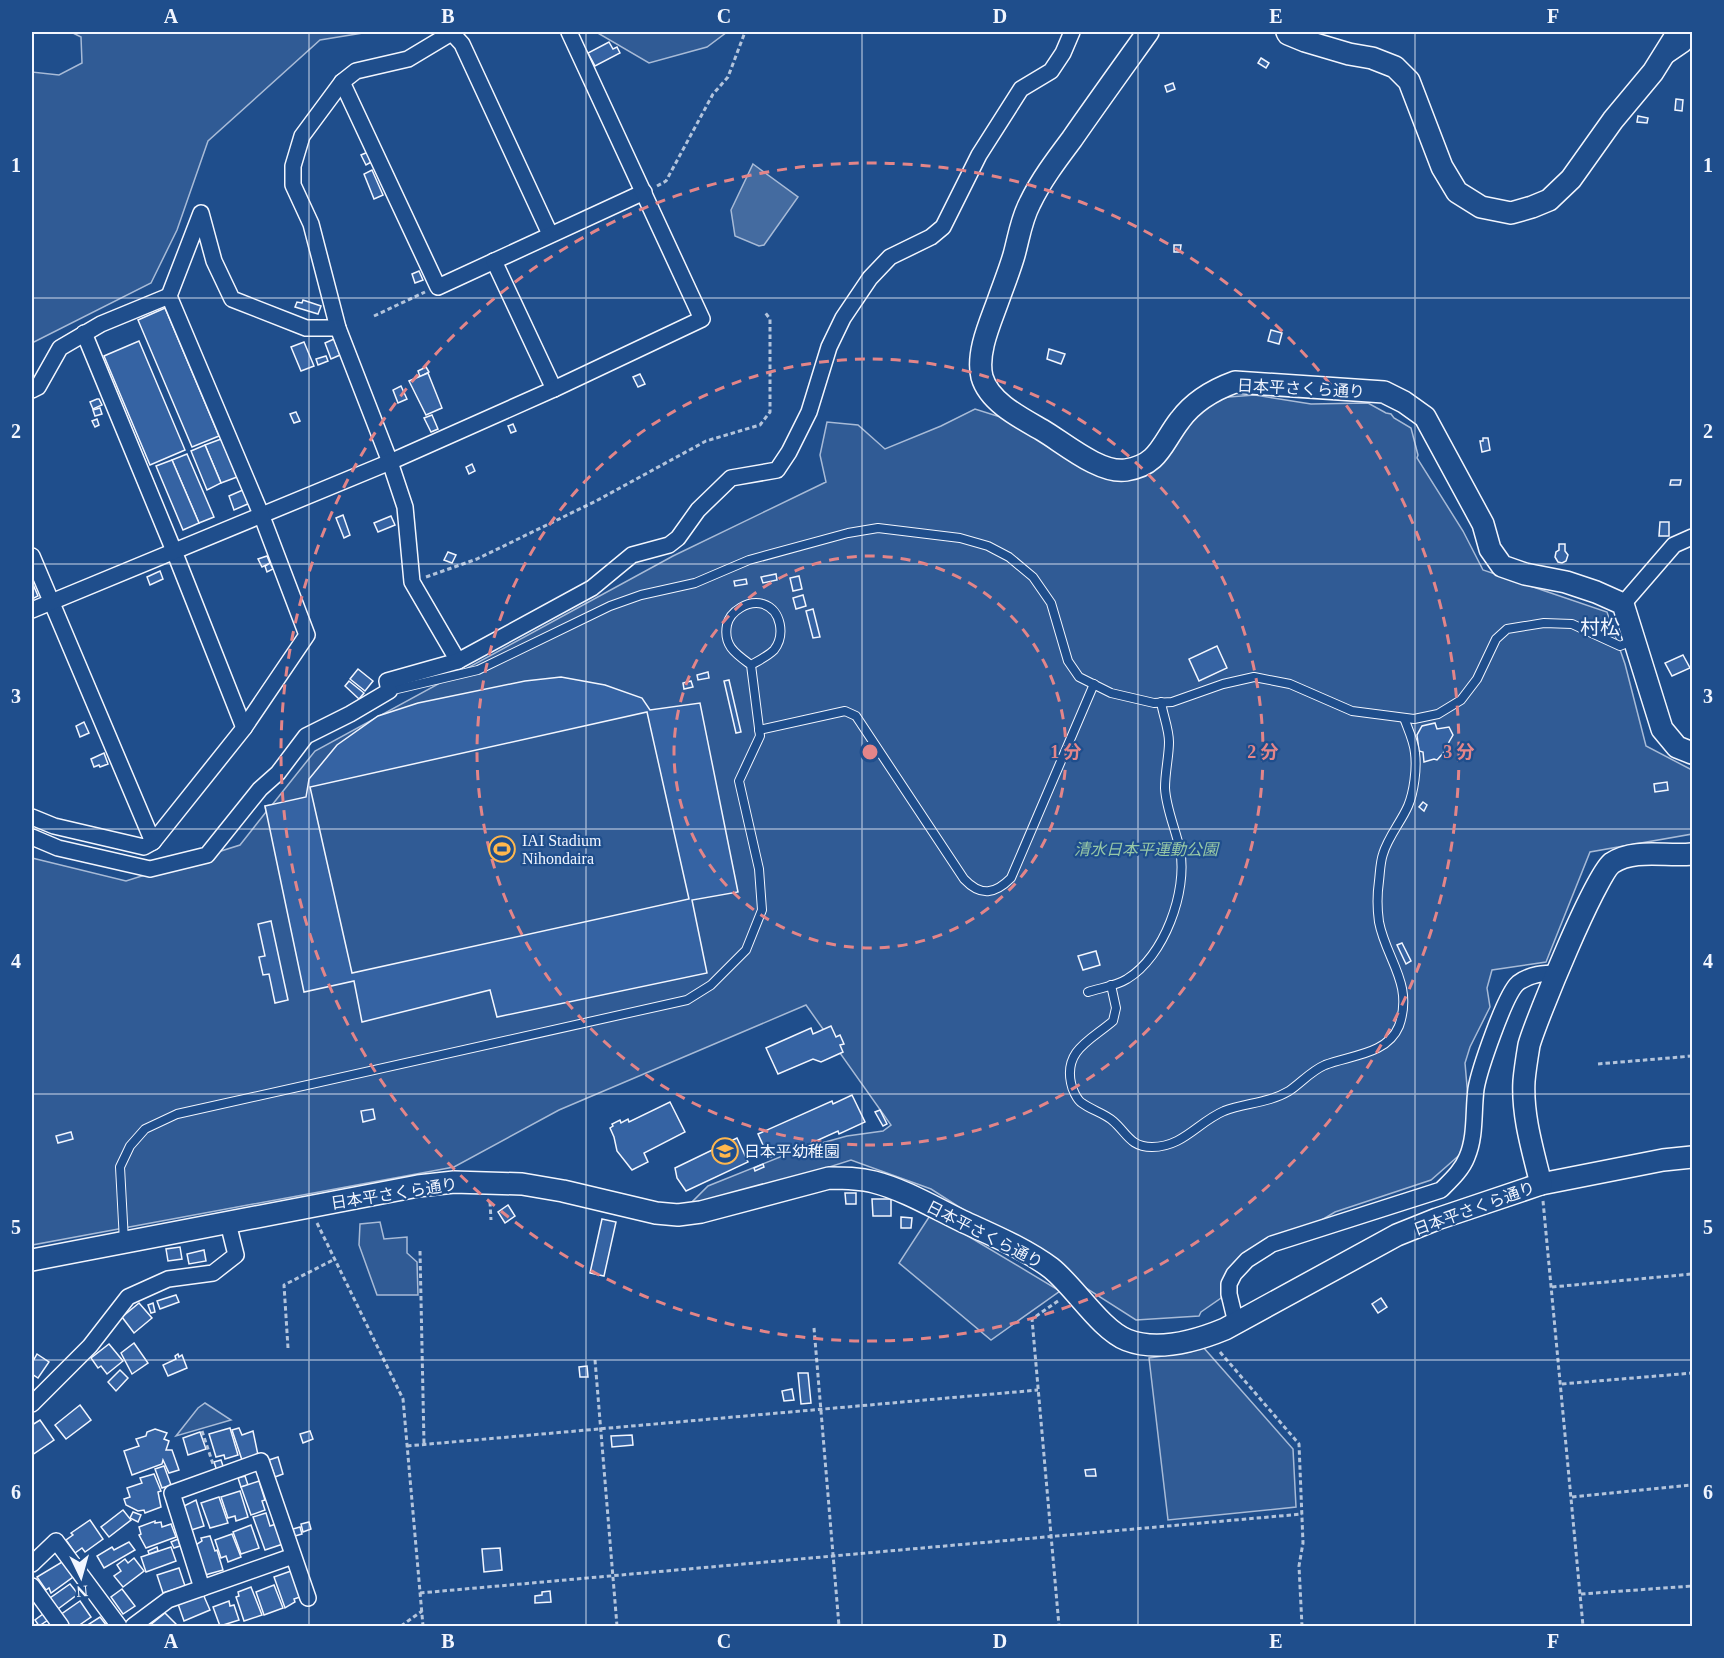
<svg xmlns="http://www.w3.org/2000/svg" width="1724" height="1658" font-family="'Times New Roman','Noto Sans JP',serif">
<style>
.built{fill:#305b95;stroke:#a8bbd7;stroke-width:1.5}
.water{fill:#446ba0;stroke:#a8bbd7;stroke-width:1.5}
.building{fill:#3563a3;stroke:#f2f6ff;stroke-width:1.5;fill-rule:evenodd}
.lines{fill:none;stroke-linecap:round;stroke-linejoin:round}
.lane-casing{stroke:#f2f6ff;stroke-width:10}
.street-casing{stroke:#f2f6ff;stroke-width:18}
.secondary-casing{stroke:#f2f6ff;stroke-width:24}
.path{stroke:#b3c4dc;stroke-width:3;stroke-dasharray:4.5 3;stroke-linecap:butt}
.lane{stroke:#1f4e8c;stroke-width:8}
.street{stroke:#1f4e8c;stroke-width:15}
.secondary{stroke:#1f4e8c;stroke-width:21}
.grid{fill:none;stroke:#f2f6ff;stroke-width:1.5;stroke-opacity:0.55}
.ring{fill:none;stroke:#e38589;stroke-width:3;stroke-dasharray:10 8}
.labels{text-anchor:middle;stroke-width:4.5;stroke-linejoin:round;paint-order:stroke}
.street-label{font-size:16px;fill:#f2f6ff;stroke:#1f4e8c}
.poi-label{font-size:16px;fill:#f2f6ff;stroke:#1f4e8c;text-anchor:start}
.park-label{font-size:16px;font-style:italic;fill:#97c8a6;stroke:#1f4e8c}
.quarter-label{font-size:20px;fill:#f2f6ff;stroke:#1f4e8c}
.centre{fill:#e38589;stroke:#1f4e8c;stroke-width:3}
.ring-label{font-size:18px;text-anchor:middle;font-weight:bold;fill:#e38589;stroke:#1f4e8c;stroke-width:4.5;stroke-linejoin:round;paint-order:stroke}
.neatline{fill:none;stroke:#f2f6ff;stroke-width:2}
.grid-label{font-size:20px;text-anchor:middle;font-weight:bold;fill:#f2f6ff}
</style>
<rect width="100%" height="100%" fill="#1f4e8c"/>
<g class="built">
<path d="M71,32H369L320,40L208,141L177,230L151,283L32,343V72L59,75L82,63L81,37Z"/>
<path d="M596,32H727L707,47L649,63Z"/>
<path d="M1255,395L1311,404L1368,403L1386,413L1391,414L1394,418L1411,428L1418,455L1417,458L1463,531L1483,570L1607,612L1625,664L1646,746L1692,770V834L1590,852L1546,962L1492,970L1487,988L1490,1007L1470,1047L1465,1063L1472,1144L1431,1180L1335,1212L1226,1277L1221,1298L1201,1312L1199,1316L1136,1320L931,1189L851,1160L745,1194L691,1203L708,1186L800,1149L847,1136L883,1131L891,1125L806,1005L559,1110L454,1167L32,1245V858L126,881L240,845L266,812L265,806L272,805L315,751L673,556L826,482L820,455L827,422L858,425L885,449L941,426L975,409L1013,421L1106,477L1184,429L1215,398Z"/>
<path d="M931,1214L1060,1291L991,1340L899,1263Z"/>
<path d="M380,1222L384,1239L407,1237V1253L417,1262L418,1295H377L359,1245L360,1224Z"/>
<path d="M1203,1347L1293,1449L1296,1507L1168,1520L1149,1358L1190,1352Z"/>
<path d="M205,1403L231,1420L176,1436L198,1408Z"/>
</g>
<path class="water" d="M753,164L798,197L764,245L759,246L735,236L731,210Z"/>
<g class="building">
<path d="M609,42L613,49L617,47L620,53L595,66L588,53Z"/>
<path d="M1261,58L1269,63L1266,68L1258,63Z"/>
<path d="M1173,83L1175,89L1167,92L1165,86Z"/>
<path d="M1676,99L1683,100L1682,111L1675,110Z"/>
<path d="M1638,116L1648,118L1647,123L1637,122Z"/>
<path d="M368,152L373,161L366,165L361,155Z"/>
<path d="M372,170L383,195L374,199L364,174Z"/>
<path d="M1174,245H1181L1180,252H1174Z"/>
<path d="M419,271L423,280L415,283L412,274Z"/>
<path d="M303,300L321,306L318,314L295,307L297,302L302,303Z"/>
<path d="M165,308L219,436L192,447L138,320Z"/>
<path d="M1271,330L1282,333L1279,344L1268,341Z"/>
<path d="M334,339L340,355L331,359L325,343Z"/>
<path d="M139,341L185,450L150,465L104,356Z"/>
<path d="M304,342L314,366L301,371L291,347Z"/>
<path d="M1049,349L1065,354L1061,364L1047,359Z"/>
<path d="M326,356L328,361L318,365L316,359Z"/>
<path d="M426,367L429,372L420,377L418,371Z"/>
<path d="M428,373L442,408L426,415L409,381Z"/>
<path d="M640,374L645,384L638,387L633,377Z"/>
<path d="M401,386L407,399L398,403L393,390Z"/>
<path d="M97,399H99L102,405L93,409L90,402Z"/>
<path d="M100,408L102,414L95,416L93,410Z"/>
<path d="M296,412L300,421L294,423L290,414Z"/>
<path d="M432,415L438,429L431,432L424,418Z"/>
<path d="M97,419L99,425L95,427L92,421Z"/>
<path d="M513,424L516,431L511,433L508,426Z"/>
<path d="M1483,438H1488L1490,450L1482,452L1480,441H1483Z"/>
<path d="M221,439L237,477L221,483L205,445Z"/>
<path d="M205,445L221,483L207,490L191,451Z"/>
<path d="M187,454L214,517L199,523L172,460Z"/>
<path d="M172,460L199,523L183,530L156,466Z"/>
<path d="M472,464L475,471L469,474L466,467Z"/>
<path d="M1671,480H1681L1680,485H1670Z"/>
<path d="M245,489L250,503L234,510L229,496Z"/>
<path d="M343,515L350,535L344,538L336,518Z"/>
<path d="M391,516L395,525L378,532L374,523Z"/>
<path d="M1660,522H1669V536H1659Z"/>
<path d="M1559,544H1565V551L1568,555L1566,561L1562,563L1558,562L1555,557L1556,552L1559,550Z"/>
<path d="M448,552L456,555L452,563L444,560Z"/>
<path d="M267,556L270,563L262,567L258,559Z"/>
<path d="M270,563L273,569L267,572L265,566Z"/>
<path d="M160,571L163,579L150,585L147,577Z"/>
<path d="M776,574L777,580L763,583L761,577Z"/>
<path d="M799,576L802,589L793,591L790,578Z"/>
<path d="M746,579L747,584L735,586L734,581Z"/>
<path d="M32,582L38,596L32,599Z"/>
<path d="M803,595L806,606L796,609L793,598Z"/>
<path d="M813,609L820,637L813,638L806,611Z"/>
<path d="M1217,646L1227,668L1199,681L1189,659Z"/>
<path d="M1683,655L1690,668L1672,676L1665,663Z"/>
<path d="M358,669L373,681L365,691L350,679Z"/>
<path d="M708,672L709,678L698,680L697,675Z"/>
<path d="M561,677L605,685L642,698L650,710L700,703L738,892L692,900L707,973L497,1017L490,990L362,1022L354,981L304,992L265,806L306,797L309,779L337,745L378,716L418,703L525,681ZM647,712L689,899L352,973L310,787Z"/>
<path d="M729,680L741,732L736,733L724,681Z"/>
<path d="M349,681L364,693L359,699L345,686Z"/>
<path d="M691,681L693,687L684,689L683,683Z"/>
<path d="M84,722L89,733L80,737L76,726Z"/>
<path d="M1435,723L1437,729L1449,727L1453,735L1449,742L1446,750L1437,760L1434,759L1424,762L1423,752L1419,751L1417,735L1422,726Z"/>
<path d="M104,753L108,764L100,767L99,765L94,767L91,759Z"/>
<path d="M1667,782L1668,790L1655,792L1654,784Z"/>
<path d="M1423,802L1427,805L1424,811L1419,807Z"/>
<path d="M271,921L288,1000L275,1003L269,974L263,975L259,957L265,956L258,924Z"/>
<path d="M1402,943L1411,961L1406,964L1397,945Z"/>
<path d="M1096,951L1100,965L1083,970L1078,956Z"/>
<path d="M831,1026L836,1037L840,1035L844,1044L840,1045L843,1052L821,1062L813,1059L778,1074L766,1048L811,1028L813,1034Z"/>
<path d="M852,1095L865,1122L839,1134L838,1131L794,1151L792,1147L769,1158L758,1134L832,1101L833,1104Z"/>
<path d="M670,1102L685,1132L644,1153L648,1162L632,1170L617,1151L614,1137L610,1128L613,1126L612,1124L620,1120L621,1123L628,1119L629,1122Z"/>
<path d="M373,1109L375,1119L363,1122L361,1111Z"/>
<path d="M880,1110L887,1124L883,1126L875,1112Z"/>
<path d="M71,1132L73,1139L58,1143L56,1136Z"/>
<path d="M737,1138L748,1162L686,1191L677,1178L675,1168Z"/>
<path d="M763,1164L764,1167L755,1171L754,1168Z"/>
<path d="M845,1193H856V1204H846Z"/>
<path d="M872,1199H891V1216H873Z"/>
<path d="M508,1205L515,1216L505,1223L498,1212Z"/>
<path d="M901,1217L912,1218L911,1228H901Z"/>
<path d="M602,1219L616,1222L604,1276L590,1273Z"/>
<path d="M180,1247L182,1259L168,1261L166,1249Z"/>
<path d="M204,1250L206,1261L189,1264L187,1254Z"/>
<path d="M176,1295L179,1302L160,1309L157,1301Z"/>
<path d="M1381,1298L1387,1307L1378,1313L1372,1304Z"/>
<path d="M139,1303L152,1318L134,1333L122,1317Z"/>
<path d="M153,1303L155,1312L151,1313L148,1305Z"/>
<path d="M134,1343L148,1363L132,1374L121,1353Z"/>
<path d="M109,1344L123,1361L107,1374L101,1366L98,1368L91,1358Z"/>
<path d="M37,1354L49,1362L38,1378L32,1374V1363Z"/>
<path d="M178,1354L179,1357L182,1355L187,1368L168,1376L163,1365L176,1359L175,1356Z"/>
<path d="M587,1366L588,1377H580L579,1367Z"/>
<path d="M120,1370L128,1378L116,1391L108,1382Z"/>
<path d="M798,1373H808L811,1403L801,1404Z"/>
<path d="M792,1389L794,1400L784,1401L782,1391Z"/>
<path d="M80,1405L91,1420L66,1439L55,1425Z"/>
<path d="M40,1420L54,1440L32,1455V1425Z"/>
<path d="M230,1428L238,1455L225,1459L224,1455L216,1457L209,1434Z"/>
<path d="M239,1428L242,1435L253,1431L258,1455L242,1460L232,1430Z"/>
<path d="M155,1429L167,1433L164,1439L169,1441L166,1450H172L179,1470L169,1473L163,1460L162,1464L132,1475L124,1451L139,1446L136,1439L146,1436L147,1432Z"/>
<path d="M310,1431L313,1439L303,1443L300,1434Z"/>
<path d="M200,1432L206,1449L188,1455L183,1438Z"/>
<path d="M632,1435L633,1445L612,1447L611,1436Z"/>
<path d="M278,1457L283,1474L275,1477L269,1460Z"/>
<path d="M221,1460L224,1469L217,1471L214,1462Z"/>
<path d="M164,1466L171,1485L162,1488L155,1469Z"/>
<path d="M1095,1469L1096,1476H1086L1085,1470Z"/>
<path d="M154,1474L161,1491L158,1492L161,1507L145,1513L144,1510L138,1511L126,1505L124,1499L130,1497L127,1488L142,1483L140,1478Z"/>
<path d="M245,1476L248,1485L241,1487L238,1478Z"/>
<path d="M259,1481L265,1500L262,1501L265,1510L251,1515L241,1487Z"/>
<path d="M240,1491L248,1517L236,1521L235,1516L228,1518L221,1497Z"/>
<path d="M219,1497L228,1523L210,1528L201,1503Z"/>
<path d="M196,1500L204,1526L188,1531L180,1508Z"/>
<path d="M123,1510L131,1520L109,1537L101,1527Z"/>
<path d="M133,1512L141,1515L138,1522L130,1518Z"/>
<path d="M266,1513L270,1526L276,1524L283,1544L265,1550L253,1517Z"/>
<path d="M90,1520L103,1539L85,1552L82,1548L75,1553L66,1540L73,1535L71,1533Z"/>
<path d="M155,1521V1523L161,1522L162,1527L171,1524L176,1537L146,1548L139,1535L141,1534L139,1527Z"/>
<path d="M309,1522L311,1529L303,1532L301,1524Z"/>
<path d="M251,1525L259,1548L241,1554L233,1532Z"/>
<path d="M300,1527L302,1534L295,1536L293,1529Z"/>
<path d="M232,1534L241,1557L228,1562L226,1556L221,1558L215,1540Z"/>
<path d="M210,1536L215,1551L217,1550L223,1570L205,1575L194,1546L202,1541L201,1538Z"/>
<path d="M178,1539L180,1546L174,1548L171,1542Z"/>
<path d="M129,1542L135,1550L104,1568L97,1556L112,1547L114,1550Z"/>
<path d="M157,1547L158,1551L149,1554L148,1551Z"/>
<path d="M171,1547L176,1561L146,1572L141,1557Z"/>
<path d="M500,1548L502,1570L484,1572L482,1549Z"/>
<path d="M134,1558L144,1571L123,1587L114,1576L121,1571L117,1565L125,1559L128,1563Z"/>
<path d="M62,1562L73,1577L51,1593L49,1588L46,1590L37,1577Z"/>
<path d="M179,1568L185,1586L163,1593L157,1575Z"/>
<path d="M291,1571L300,1597L294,1599L295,1602L285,1608L274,1577Z"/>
<path d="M70,1584L78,1594L58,1609L50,1598Z"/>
<path d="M274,1585L283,1608L264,1615L256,1592Z"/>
<path d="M251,1587L262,1615L244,1621L236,1597L239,1596L238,1592Z"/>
<path d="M122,1589L135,1606L123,1614L111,1597Z"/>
<path d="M550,1591L551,1602L535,1603V1596L542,1595V1592Z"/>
<path d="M203,1594L210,1610L184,1621L178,1604Z"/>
<path d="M80,1601L91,1617L78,1626H68L60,1615Z"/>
<path d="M229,1601L230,1606L234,1605L239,1620L220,1626L213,1607Z"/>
<path d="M165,1613L177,1625L149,1626Z"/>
<path d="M43,1614L48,1620L39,1626L35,1620Z"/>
<path d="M100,1617L107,1626H86Z"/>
</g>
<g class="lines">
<g class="lane-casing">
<g id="lane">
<path d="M389,691L478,670L610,606L641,595L695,583L749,560L848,533L878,528L960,538L988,546L1009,557L1033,577L1051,603L1068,661L1079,677L1111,693L1154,703L1172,702L1223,684L1254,677L1290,684L1352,711L1414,719L1438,714L1461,700L1477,679L1496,639L1507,629L1544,623L1572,624L1620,646L1632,641"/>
<path d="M759,730L845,711L856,716L964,879C981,897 995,894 1011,878L1094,684"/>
<path d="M1111,985L1116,1008L1113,1021C1091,1040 1064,1050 1071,1083C1072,1089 1077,1100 1082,1103C1091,1110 1104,1113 1113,1121C1127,1133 1130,1147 1152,1147C1183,1147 1198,1122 1224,1111C1245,1103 1269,1103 1289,1091C1302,1082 1311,1071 1325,1065C1350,1055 1387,1055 1399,1026C1414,984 1386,959 1379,922C1377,908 1377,895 1379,881C1380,873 1380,863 1383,854C1388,837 1401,822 1408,806C1414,792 1417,768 1415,753C1414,741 1408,729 1404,718"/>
<path d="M1088,992C1100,988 1116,986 1127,979C1164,957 1188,891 1180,850C1176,830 1166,809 1165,788C1165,772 1169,756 1169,742C1169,729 1163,715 1161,702"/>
<path d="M124,1241L120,1167L130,1146L145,1129L177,1114L687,1000L711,985L746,950L762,910L759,869L739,781L760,736L751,665C736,654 723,646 727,625C730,611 748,600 763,604C782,610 785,636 774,650C768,656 758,661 751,665"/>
</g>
</g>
<g class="street-casing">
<g id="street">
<path d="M453,32L408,59L356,71L342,82L302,136L293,166V185L311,224L338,328L390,462L405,507L412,582L458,661"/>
<path d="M452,33L462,44L550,234"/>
<path d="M1665,57L1684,44L1691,32"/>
<path d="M342,82L438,287L644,192"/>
<path d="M494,261L554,389"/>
<path d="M84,333L174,551L244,728"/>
<path d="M32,390L38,387L60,348L101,324L169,296"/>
<path d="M32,556L153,842"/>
<path d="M1623,604L1674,545L1692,537"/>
<path d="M32,610L390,462L554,389L702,319L569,32"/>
<path d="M32,817L54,826L144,847L153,842L244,728L307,635L261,514L169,296L201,213L214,261L232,299L306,328H338"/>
<path d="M32,837L58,848L150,869L207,855L260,789L278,773L306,736L350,714L389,691L387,681L458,661L592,588L632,555L669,545L678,538L698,510L731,478L777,470L789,452L809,412L829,347L843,318L870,278L890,257L931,237L943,227L979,155L1021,89L1051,71L1063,53L1072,32"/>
<path d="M1236,1323L1229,1294V1284L1234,1274L1247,1260L1272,1244L1441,1190C1451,1180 1462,1170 1467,1157C1476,1136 1473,1112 1476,1089C1479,1071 1505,994 1518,983C1530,974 1544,973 1558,973"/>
<path d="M32,1404L90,1346L128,1297L168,1279L213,1273L236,1255L228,1223"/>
<path d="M32,1564L56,1541L119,1626"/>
<path d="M32,1586L61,1626"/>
<path d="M202,1588L172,1493L261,1461L308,1598"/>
<path d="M133,1626L168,1600L293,1556"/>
</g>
</g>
<g class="secondary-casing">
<g id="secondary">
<path d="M1148,32C1123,67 1097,103 1072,139C1057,159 1041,180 1030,203C1021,220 1019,237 1014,255C1010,269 1004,284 999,298C991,321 976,352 982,377C989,402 1021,418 1042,430C1064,443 1100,474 1126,470C1159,465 1162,443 1180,420C1194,401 1213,390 1235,382L1384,392L1404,402L1425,417L1483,524L1490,549L1502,566L1525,574L1566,582L1596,592L1623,604L1662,729L1677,747L1692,753"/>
<path d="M1287,32L1288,34L1305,41L1349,54L1372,58L1395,67L1409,81L1442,167L1457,192L1481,207L1511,213L1532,207L1549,200L1571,179L1613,120L1653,72L1678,32"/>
<path d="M1541,1184L1663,1160L1692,1157"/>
<path d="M32,1260L418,1186L454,1182L522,1184L563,1191L656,1213L678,1215L701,1212L829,1178C844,1178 859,1178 874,1182C905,1190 933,1207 962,1221C992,1235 1024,1248 1051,1268C1075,1287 1100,1329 1127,1340C1158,1352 1196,1341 1225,1329L1397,1235L1437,1219L1541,1184C1533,1151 1522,1116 1524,1081C1525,1069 1527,1057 1529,1045C1536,1020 1596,874 1612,863C1635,848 1667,857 1692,854"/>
</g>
</g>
<g class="path">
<path d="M657,186L666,181L713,94L728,77L745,32"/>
<path d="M374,316L425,292"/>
<path d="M426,577L477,559L596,501L706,441L760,425L770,412V319L764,311"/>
<path d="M1598,1064L1692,1056"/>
<path d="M1543,1201L1583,1626"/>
<path d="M490,1202L491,1220"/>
<path d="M317,1223L403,1399L423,1626"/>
<path d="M420,1251L424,1444"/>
<path d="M1552,1287L1692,1274"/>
<path d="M1058,1301L1032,1319L1059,1626"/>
<path d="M814,1328L839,1626"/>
<path d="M288,1348L284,1285L335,1259"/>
<path d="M1220,1352L1299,1444L1303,1543L1299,1566L1302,1626"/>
<path d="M595,1360L617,1626"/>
<path d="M1562,1384L1692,1373"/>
<path d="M202,1431L213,1464"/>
<path d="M407,1446L1038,1390"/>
<path d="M1572,1497L1692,1485"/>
<path d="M420,1593L1302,1514"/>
<path d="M1581,1594L1692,1586"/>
<path d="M401,1626L422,1611"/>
</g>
<use href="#lane" class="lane"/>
<use href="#street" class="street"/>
<use href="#secondary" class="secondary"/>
</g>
<path class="grid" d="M309,32V1626M586,32V1626M862,32V1626M1138,32V1626M1415,32V1626M32,298H1692M32,564H1692M32,829H1692M32,1094H1692M32,1360H1692"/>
<g class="ring">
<circle cx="870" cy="752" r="196"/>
<circle cx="870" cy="752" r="393"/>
<circle cx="870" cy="752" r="589"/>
</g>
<defs>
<g id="stadium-ring" transform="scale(1.35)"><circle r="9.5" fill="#1f4e8c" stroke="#ffb74d" stroke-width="1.5"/><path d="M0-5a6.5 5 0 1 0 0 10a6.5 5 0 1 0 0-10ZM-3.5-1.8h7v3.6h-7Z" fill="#ffb74d"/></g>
<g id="school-ring" transform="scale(1.35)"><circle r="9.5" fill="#1f4e8c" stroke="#ffb74d" stroke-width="1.5"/><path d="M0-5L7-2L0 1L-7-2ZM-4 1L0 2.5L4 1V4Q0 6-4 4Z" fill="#ffb74d"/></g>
</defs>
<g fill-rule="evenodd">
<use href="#stadium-ring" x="502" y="849"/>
<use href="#school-ring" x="725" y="1151"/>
</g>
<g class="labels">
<g class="street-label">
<text transform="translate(1301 388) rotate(3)" y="6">日本平さくら通り</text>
<text transform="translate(394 1193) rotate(-9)" y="6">日本平さくら通り</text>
<text transform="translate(1474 1208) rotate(-20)" y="6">日本平さくら通り</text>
<text transform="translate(985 1234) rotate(27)" y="6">日本平さくら通り</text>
</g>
<g class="poi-label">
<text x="522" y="846">IAI Stadium<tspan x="522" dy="18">Nihondaira</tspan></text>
<text x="744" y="1157">日本平幼稚園</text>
</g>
<g class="park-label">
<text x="1146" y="855">清水日本平運動公園</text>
</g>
<g class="quarter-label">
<text x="1600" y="634">村松</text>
</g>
</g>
<circle cx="870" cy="752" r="9" class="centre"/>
<g class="ring-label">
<text x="1066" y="758">1 分</text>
<text x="1263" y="758">2 分</text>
<text x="1459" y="758">3 分</text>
</g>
<rect width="1724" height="1658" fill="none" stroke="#1f4e8c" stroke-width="66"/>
<g transform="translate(81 1577) rotate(175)" stroke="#1f4e8c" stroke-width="4.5" paint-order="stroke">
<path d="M0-4.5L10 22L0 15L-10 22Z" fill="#f2f6ff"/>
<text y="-9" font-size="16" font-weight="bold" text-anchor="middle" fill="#f2f6ff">N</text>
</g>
<rect x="33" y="33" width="1658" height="1592" class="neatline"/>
<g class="grid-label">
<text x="171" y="23">A</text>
<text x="448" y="23">B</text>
<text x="724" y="23">C</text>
<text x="1000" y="23">D</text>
<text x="1276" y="23">E</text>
<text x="1553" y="23">F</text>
<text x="16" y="172">1</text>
<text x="1708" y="172">1</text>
<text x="16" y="438">2</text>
<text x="1708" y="438">2</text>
<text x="16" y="703">3</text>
<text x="1708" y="703">3</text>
<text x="16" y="968">4</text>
<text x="1708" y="968">4</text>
<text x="16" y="1234">5</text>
<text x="1708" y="1234">5</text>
<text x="16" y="1499">6</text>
<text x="1708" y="1499">6</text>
<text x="171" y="1648">A</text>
<text x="448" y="1648">B</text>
<text x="724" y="1648">C</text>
<text x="1000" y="1648">D</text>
<text x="1276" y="1648">E</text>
<text x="1553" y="1648">F</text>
</g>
</svg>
